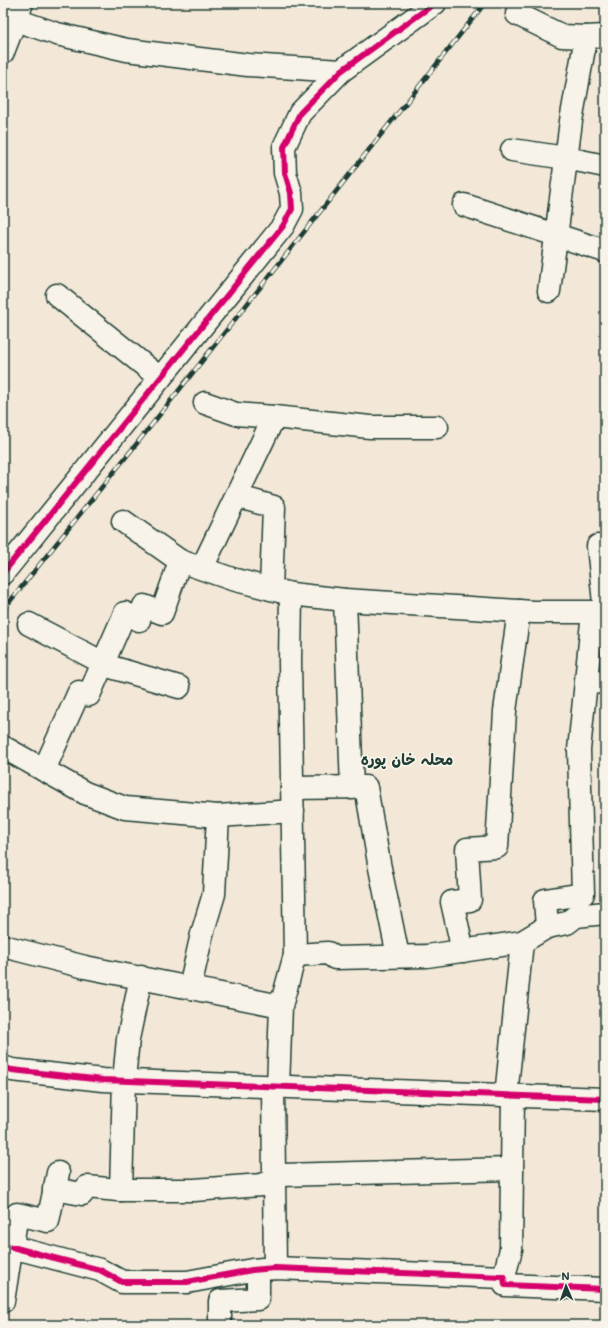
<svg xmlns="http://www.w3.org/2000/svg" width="608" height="1328" font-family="Mali,'Playpen Sans Arabic',sans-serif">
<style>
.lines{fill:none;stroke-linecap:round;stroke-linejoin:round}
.minor-casing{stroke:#1f3d34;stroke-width:25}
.major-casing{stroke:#1f3d34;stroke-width:25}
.minor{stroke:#f7f3e8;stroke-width:22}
.major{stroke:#f7f3e8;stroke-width:22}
.rail-casing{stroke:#1f3d34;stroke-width:4.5}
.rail{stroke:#f7f3e8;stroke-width:3;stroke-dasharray:9;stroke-linecap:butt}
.cycleway-casing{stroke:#f7f3e8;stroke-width:8}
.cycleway{stroke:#d6006c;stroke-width:6}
.labels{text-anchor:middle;stroke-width:3.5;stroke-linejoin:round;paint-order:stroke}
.district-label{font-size:15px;font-weight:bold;fill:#1f3d34;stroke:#f7f3e8}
</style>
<rect width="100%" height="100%" fill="#f3e8d7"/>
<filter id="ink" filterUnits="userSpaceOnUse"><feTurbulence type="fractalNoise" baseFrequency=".025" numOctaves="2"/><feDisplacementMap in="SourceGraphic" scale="8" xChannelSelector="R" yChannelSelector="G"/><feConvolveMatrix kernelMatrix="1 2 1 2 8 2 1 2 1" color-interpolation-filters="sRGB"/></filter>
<g filter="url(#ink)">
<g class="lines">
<g class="minor-casing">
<g id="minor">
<path d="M517,14L562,36L586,37L605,36"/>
<path d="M16,20L57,34L127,50L248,65L341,71"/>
<path d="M512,150L566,158L605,166"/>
<path d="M464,205L605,251"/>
<path d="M549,291L571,121L586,37"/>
<path d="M57,295L160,378"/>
<path d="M205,403L236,414L274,417L370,427H437"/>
<path d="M236,496L274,507L271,589"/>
<path d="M123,521L180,561L232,579L291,594L345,600L534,612H605L598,546"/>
<path d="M202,568L274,417"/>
<path d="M3,573L283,226L292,209L291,193L285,173L284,147L300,113L341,71L435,3"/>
<path d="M345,600L352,788"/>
<path d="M29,624L111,667L179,687"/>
<path d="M586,683L605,682"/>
<path d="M3,747L85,793L125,808L218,816L293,811"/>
<path d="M44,770L79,692L89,695L125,613L139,620L144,606L162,613L180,561"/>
<path d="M292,788L366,787L379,863L398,956"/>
<path d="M547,927L545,900L583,894L579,750L593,612"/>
<path d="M3,946L85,967L281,1006"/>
<path d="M463,951L452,902L470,900L467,849L497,847L505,711L519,611"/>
<path d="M295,955L328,953L335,958L427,956L522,942L547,927L567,923L576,916L605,913"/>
<path d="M190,987L202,934L214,894L218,816"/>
<path d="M3,1067L12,1070L103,1080L605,1099"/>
<path d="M273,1086L275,1268"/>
<path d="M278,1087L281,1006L295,955L290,662L291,594"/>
<path d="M506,1096L522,942"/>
<path d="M54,1189L82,1194L87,1187L118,1190H194L262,1185L281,1175L511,1169"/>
<path d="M121,1190L124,1080L128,1039L141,977"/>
<path d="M12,1247L100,1270L122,1282H187L252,1270L275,1268L504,1277L505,1285L605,1289"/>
<path d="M504,1277L511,1249L513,1096"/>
<path d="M3,1301L17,1214L48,1221L58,1173"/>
<path d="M220,1325V1301L258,1299V1270"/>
</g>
</g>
<g class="major-casing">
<path id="major" d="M3,52L22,3"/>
</g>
<use href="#minor" class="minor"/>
<use href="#major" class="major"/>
<g class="rail-casing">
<path id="rail" d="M3,610L142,437L485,3"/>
</g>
<use href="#rail" class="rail"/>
<g class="cycleway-casing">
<g id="cycleway">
<path d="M3,573L283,226L292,209L291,193L285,173L284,147L300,113L341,71L435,3"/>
<path d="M3,1067L12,1070L103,1080L605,1099"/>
<path d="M12,1247L100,1270L122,1282H187L252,1270L275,1268L504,1277L505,1285L605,1289"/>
</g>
</g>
<use href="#cycleway" class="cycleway"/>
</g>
</g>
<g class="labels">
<g class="district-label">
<text x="407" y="765">محلہ خان پورہ</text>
</g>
</g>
<rect width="608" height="1328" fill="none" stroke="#f7f3e8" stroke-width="16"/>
<rect x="8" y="8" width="592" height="1312" fill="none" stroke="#1f3d34" stroke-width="1.5" filter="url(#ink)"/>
<g transform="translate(566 1286) rotate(358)" stroke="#f7f3e8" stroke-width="3" paint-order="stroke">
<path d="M0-3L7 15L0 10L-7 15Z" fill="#1f3d34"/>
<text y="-6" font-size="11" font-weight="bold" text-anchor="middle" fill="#1f3d34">N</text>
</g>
</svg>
